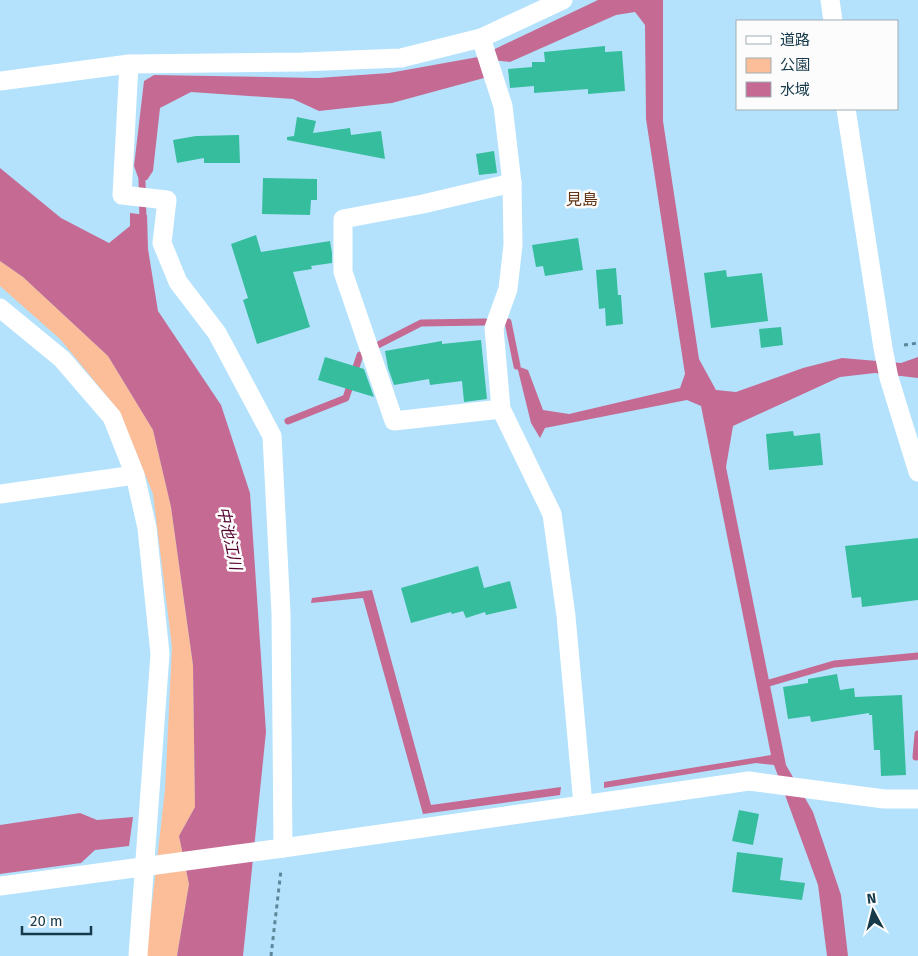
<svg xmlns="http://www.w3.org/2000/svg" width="918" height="956" font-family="'Fira Sans','Noto Sans JP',sans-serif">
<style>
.green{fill:#fbbe99}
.water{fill:#c56b93}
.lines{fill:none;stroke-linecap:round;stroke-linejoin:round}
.stream{stroke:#c56b93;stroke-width:7}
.building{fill:#36bd9d}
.path{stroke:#5f879c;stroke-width:3;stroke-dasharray:4 4;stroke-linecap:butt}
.minor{stroke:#fff;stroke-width:19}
.labels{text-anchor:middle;stroke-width:5;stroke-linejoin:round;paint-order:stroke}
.neighbourhood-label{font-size:16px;fill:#633514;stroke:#fbfcfb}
.water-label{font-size:16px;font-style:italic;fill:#530030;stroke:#fbfcfb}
</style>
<rect width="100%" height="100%" fill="#b4e2fc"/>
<path class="green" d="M0,261L23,277L108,356L153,430L171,507L193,665L195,807L179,836L189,884L177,956H146L165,790L172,647L153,494L119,411L60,339L0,286Z"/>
<g class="water">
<path d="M598,0H663V121L699,359L716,390L736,392L803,368L842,358L901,363L918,357V378L875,373L840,377L733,426L726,467L786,765L813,812L841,895L848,956H827L818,885L774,765L756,763L604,788V782L771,755L701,406L687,400L545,428L540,438L531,423L517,366L528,370L543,410L569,414L680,388L685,374L646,119L645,25L635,12L616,15L510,62L492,60L484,78L392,103L319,111L293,99L191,92L160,108L153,171L147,180H139L134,166L144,81L154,75L318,78L389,73L478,57Z"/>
<path d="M0,168L61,218L109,243L130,226V213L147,215L148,249L158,311L221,405L250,493L266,732L243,956H177L189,884L179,836L195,807L193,665L171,507L153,430L108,356L23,277L0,261Z"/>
<path d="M372,590L431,805L561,787L560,795L423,814L363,598L311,603L312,598Z"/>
<path d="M80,813L97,820L133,817L129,846L95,850L81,863L0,874V825Z"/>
</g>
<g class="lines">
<g class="stream">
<path d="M142,180L143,222"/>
<path d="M508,322L517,366"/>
<path d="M378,345L421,323L485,322"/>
<path d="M288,421L346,398L360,355"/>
<path d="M769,683L834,664L918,656"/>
<path d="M916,757L918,734"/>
</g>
</g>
<g class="building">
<path d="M605,46V52L622,51L625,91L588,94V89L534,93V86L510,88L508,69L532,67V62H545L544,52Z"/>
<path d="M297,117L316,121L313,133L350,128L351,135L381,131L385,159L287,140V137L294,136Z"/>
<path d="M239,135L240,163H204V158L177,163L173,140L196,136Z"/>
<path d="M494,151L497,173L479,175L476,154Z"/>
<path d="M263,178L317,179V200H311L310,215L262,214Z"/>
<path d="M256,235L261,252L330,241L332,253V263L311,266L312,269L293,272L310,327L257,344L243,300L248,298L231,244Z"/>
<path d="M578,238L583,270L545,276L543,266L536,267L532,245Z"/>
<path d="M616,268L618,295H621L623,324L606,326L605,308L599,309L596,270Z"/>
<path d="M726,270L727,277L762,273L768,321L711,328L704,273Z"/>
<path d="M781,327L783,345L761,348L759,329Z"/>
<path d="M481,340L487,399L464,402L462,381L430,385L429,379L394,385L388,368L385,351L442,341V344Z"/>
<path d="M325,357L364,369L374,397L318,380Z"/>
<path d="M793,431L794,436L820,433L823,465L769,470L766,434Z"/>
<path d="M918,538V600L862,607L861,597L852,598L845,546Z"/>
<path d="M478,566L484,588L510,581L517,608L486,615L485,612L466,618L463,611L452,614L451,612L411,623L401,588Z"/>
<path d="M837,674L840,690L854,688L855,697L902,695L906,775L881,776L880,750H874L872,715H869V713L811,722L810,716L788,719L783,687L808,683V679Z"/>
<path d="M739,810L759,814L753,845L732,841Z"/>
<path d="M737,852L783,858L780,880L805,883L802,900L732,892Z"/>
</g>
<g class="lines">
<g class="path">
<path d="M904,345L918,343"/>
<path d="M271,956L281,870"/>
</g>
<g class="minor">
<path d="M830,0L833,21"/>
<path d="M481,38L503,106L512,183L513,245L508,289L494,328L501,409L552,514L566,616L583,805"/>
<path d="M129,64L122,195L167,200L162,243L178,282L217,333L272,436L281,613L283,848"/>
<path d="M0,81L129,64L302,62L401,58L481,38L563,0"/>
<path d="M846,109L883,348L889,378L918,472"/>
<path d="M0,308L62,359L112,417L135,475L147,528L160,654L138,956"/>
<path d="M501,409L394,421L343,272V219L423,204L512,183"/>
<path d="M0,494L135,475"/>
<path d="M0,886L283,848L749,781L884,799H918"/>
</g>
</g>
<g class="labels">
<g class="neighbourhood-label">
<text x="582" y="205">見島</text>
</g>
<g class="water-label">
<text transform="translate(230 538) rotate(78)" y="6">中池江川</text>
</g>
</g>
<rect x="736" y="20" width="162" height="90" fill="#fbfcfb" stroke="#a0aeb5"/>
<rect x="746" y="36" width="25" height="8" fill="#ffffff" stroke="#a0aeb5"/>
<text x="780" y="45" font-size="15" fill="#173a4b">道路</text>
<rect x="746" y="58" width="25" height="15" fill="#fbbe99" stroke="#a0aeb5"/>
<text x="780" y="70" font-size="15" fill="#173a4b">公園</text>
<rect x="746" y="82" width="25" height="15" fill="#c56b93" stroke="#a0aeb5"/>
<text x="780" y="95" font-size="15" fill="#173a4b">水域</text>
<g transform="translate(873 911) rotate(353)" stroke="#fbfcfb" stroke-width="4" paint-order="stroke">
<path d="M0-4L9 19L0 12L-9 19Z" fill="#173a4b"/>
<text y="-8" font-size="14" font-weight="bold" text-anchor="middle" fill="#173a4b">N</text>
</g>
<path d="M22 926v8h69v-8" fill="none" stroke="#173a4b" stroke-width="2.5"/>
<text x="30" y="926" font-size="15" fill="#173a4b" stroke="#fbfcfb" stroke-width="4" paint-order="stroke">20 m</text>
</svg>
